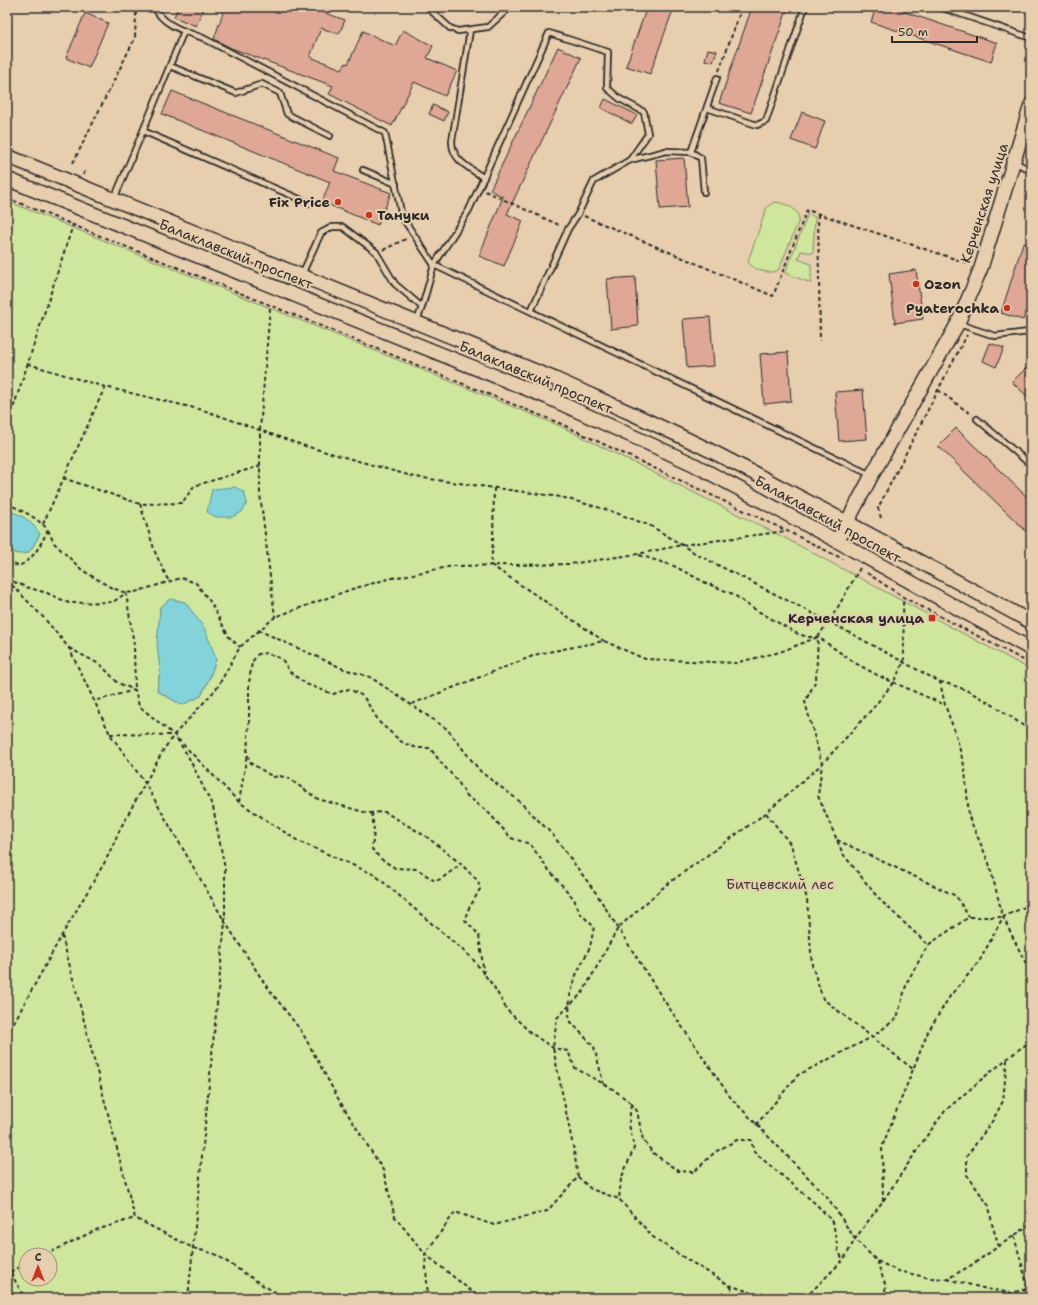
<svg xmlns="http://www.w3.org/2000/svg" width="1038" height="1305" font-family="'Shantell Sans',sans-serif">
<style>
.green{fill:#cfe79d;stroke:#7d8964;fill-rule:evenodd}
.water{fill:#83d4da;stroke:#609094}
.building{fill:#dea796;stroke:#2b2b2b}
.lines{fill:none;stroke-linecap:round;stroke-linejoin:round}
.lane-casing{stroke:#2b2b2b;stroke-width:8}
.street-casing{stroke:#2b2b2b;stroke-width:12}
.secondary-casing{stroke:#2b2b2b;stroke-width:16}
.path{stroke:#2b2b2b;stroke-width:2;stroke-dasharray:4 3;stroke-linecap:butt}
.lane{stroke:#e6ceae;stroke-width:4.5}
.street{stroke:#e6ceae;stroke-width:9}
.secondary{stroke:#e6ceae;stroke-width:13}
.poi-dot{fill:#c8321e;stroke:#e6ceae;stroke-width:1.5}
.labels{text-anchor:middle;stroke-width:4;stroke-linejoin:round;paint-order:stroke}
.poi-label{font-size:14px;font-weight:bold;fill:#2b2b2b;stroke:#e6ceae;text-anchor:end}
.street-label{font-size:14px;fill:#2b2b2b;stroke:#e6ceae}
.park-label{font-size:14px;fill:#3b3e36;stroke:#e6ceae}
</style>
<rect width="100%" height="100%" fill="#e6ceae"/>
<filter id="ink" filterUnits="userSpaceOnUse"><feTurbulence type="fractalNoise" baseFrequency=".025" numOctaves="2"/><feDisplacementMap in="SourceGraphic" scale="8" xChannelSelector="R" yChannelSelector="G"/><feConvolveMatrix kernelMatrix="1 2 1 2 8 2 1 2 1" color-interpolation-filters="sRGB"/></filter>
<g filter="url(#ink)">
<g class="green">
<path d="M7,201L560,426L783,537L1031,670V1298H7V550L18,554L32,548L40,534L7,510ZM160,607L216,658L210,677L201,696L182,705L157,691L160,671ZM26,1255H50V1279H26Z"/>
<path d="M774,202C784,203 799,208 799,220L779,269C772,276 751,270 748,261L767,207Z"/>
<path d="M808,214L815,217L813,253L801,251L798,259L811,264V283L785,273Z"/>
</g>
<g class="water">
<path d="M235,487L244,492L247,503L242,512L232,517H216L207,512L212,489Z"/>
<path d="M7,510C23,515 30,520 40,534L32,548L28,553L19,554L7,550Z"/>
<path d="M170,599L185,602L205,629L216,659L210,677L201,696L182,705L157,691L160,671L157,644L160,607Z"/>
</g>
<g class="building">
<path d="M178,7H204L196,26L174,17Z"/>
<path d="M225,7H308L345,20L339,34L321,28L310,57L342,69L346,63L348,64L363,31L395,46L403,30L433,46L427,58L457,71L445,96L414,82L392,126L329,94L333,86L231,48L214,39Z"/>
<path d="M647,7H674L650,74L626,66Z"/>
<path d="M752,7H788L751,113L719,103Z"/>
<path d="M876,7H890L997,43L991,62L871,22Z"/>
<path d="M85,13L108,23L89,68L66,58Z"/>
<path d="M558,47L581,58L507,214L523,221L504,266L479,256L503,197L490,190Z"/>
<path d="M708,49L717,51L713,62L705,60Z"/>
<path d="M172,91L339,158L334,171L391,193L378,225L322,202L330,182L162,114Z"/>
<path d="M605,99L637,115L632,124L601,108Z"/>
<path d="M433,105L448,112L444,121L429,114Z"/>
<path d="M802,112L825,121L815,149L791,140Z"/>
<path d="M684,158L688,207L660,209L656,160Z"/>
<path d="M1023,243L1031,245V294L1023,320L1001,313Z"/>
<path d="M916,270L923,319L895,323L889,274Z"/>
<path d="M635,277L638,326L611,329L607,279Z"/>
<path d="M710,317L714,366L687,368L683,319Z"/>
<path d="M990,343L1004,348L996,367L983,361Z"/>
<path d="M788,352L791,401L764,404L760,354Z"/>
<path d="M1031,363V400L1012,382Z"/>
<path d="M863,390L867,439L839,441L835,392Z"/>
<path d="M956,428L1031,501V536L938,446Z"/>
</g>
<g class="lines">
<g class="lane-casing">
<g id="lane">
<path d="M155,7C161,25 187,32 203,38L385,133L402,217L434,265L871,475"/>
<path d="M427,7L450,28L458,31L488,27L510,7"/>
<path d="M940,7L1031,38"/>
<path d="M470,30L452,141C452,161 469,167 484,178"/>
<path d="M170,66L236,93L262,84L280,93L287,114L330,136"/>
<path d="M707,108L757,125L766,121L805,7"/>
<path d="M143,131L311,204"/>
<path d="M691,152L717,78"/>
<path d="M630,160L666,151L691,152L701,158L704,192"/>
<path d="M1015,162L1031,171"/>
<path d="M363,170L396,184"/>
<path d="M114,199L143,131L184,31"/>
<path d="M302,274L321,233L332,227H343L376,252L395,284L422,307"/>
<path d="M417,321L422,307L434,265L469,210L549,33L608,52L607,88L620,99L644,112L648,134L630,160L594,181L578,214L568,229L531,311"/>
<path d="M959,324L995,336L1029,332L1031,327"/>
<path d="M977,419L1031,465"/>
</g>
</g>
<g class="street-casing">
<path id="street" d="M547,397H554L559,392L560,385L555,379"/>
</g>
<g class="secondary-casing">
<g id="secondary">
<path d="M7,156L555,379C610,404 666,428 719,455C824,509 928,566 1031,622"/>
<path d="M7,179L547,397L691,463L837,541L1031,649"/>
<path d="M837,541L872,475L958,323L981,268L1031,105"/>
</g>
</g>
<g class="path">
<path d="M719,71L742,7"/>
<path d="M73,163L135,38L136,13L141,7"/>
<path d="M83,175L86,169"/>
<path d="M485,191L561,226"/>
<path d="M7,198L559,423L787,531L843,559"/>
<path d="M818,214L820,341"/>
<path d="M584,216L773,296L807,210L970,264"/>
<path d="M383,250L408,238"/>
<path d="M270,308L260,430V493L275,617"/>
<path d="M28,364L105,387L203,410L305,446L415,477L561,497L608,510L651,526L698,555L828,621L940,682L945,705L956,735L965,769L969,817L989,863L1003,917L1031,974"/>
<path d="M938,390L972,415"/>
<path d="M7,427L73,225"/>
<path d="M63,478L140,504L182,503L194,486L260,466"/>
<path d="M494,488L493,541L491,565L604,641"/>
<path d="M7,503C22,511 37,517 48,530C40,545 35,558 19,566L7,562"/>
<path d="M140,504L155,552L169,582"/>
<path d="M881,518L878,508L938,390L967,335"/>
<path d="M43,524L105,387"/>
<path d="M48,530L54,543L82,570L110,587L126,593L135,592L181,578L196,583L211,603L229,637L240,647"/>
<path d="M639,555L674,566L706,583L733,594L749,606L798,634L808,637H818L855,663L879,676L945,705"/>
<path d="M860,568L838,607L818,637L816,680L805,702L822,764L818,796L843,854L879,899L928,945L969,917H1003"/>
<path d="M867,573L903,597L1031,664"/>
<path d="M7,579L26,587L47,593L69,603L113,602L126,593L134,645L135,690L94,701"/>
<path d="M7,580L44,618L69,648L110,734L145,783L225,922L265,984L302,1032L339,1100L383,1170L395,1217L425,1254L480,1298"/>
<path d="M258,630L344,669L370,677L447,729L481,772L518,800L553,835L596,893L661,996L731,1098L828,1198L855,1239L877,1261L898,1271L930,1278L947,1279L973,1264L1031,1224"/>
<path d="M69,648L101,665L118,683L135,690L139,706L174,735L239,802L298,841L375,875L472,958L494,987L507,1010L531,1033L553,1048L568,1051L575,1068L613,1089L631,1103L629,1124L634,1148L621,1179L619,1199L653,1237L675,1252L729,1285L767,1298"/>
<path d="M940,682C971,687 1005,713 1031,731"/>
<path d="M412,704L538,654L604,641L645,659L735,663L780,652L818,637"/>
<path d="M110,734L173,735"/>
<path d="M177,739L189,758L213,807L225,869V922L188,1298"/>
<path d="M239,802L247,754"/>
<path d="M372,813L374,831L372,849L381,859L395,868L417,869L435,881L441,879L461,864"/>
<path d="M766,813L791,845L807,899L812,965L823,999L913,1069"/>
<path d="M837,840L956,896L969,917"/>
<path d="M62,936L135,1218L193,1248L215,1254L264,1286L286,1298"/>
<path d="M484,974L479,935L465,920L467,912L480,889L478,881L461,864L427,837L385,812L367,813L318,799L288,778L280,776L273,777L251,763L247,754L249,721V683L252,662L258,654L266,653L282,659L290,672L306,684L333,694L349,689L363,696L380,723L403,743L417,748H430L442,764L457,780L466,795L488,812L511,838L530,844L548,869L574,899L580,913L594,927L590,947L576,975L570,996L569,1015L571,1022L594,1047L604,1085"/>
<path d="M7,1035L62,935L106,860L121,827L164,749L174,735L217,688L240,647L275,617L352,589L388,579L453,566L570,564L638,554L682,545L786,531"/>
<path d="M631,1103L637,1111L643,1140L653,1153L678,1171L694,1172L715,1152L737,1140H751L754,1152L816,1204L833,1222L838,1250L843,1260"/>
<path d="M756,1125L798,1075L872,1037L897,1018L907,982L928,945"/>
<path d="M578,1177L591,1189L619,1199"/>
<path d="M883,1201L882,1147L928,1032L950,996L979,962L1003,917L1031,904"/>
<path d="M1014,1236L1031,1298"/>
<path d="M999,1247L992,1224L989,1206L967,1175V1156L993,1120L1003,1101L1007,1060"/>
<path d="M45,1255L96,1230L135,1218"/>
<path d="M877,1261L886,1287L883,1298"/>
<path d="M7,1267L25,1298"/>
<path d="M10,1272L26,1264"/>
<path d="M947,1279L987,1289L1012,1293L1028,1288"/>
<path d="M730,1286L738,1298"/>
<path d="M428,1298L425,1254L455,1212L494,1225L547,1211L578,1177L574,1151L553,1048L557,1018L583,992L618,928L666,885L766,813L822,764L873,708L893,683L904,662L903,597"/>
<path d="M769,1298L792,1293L807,1297"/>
<path d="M805,1298L843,1260L847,1254L855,1239L883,1201L926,1137L945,1111L983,1078L1022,1047L1031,1042"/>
</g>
<use href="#lane" class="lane"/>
<use href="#street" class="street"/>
<use href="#secondary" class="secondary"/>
</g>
</g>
<g class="poi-dot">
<circle cx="338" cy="202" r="4"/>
<circle cx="369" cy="215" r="4"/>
<circle cx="916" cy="284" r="4"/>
<circle cx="1007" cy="308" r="4"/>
<rect x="928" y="614" width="8" height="8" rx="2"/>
</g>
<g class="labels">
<g class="poi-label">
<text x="330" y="207">Fix Price</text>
<text x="377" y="220" text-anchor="start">Тануки</text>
<text x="924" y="289" text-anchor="start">Ozon</text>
<text x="999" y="313">Pyaterochka</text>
<text x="924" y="623">Керченская улица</text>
</g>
<g class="street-label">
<text transform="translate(984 203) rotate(-72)" y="5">Керченская улица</text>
<text transform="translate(236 254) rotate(22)" y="5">Балаклавский проспект</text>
<text transform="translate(536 377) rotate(23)" y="5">Балаклавский проспект</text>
<text transform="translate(828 519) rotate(29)" y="5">Балаклавский проспект</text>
</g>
<g class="park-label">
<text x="780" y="889">Битцевский лес</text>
</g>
</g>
<rect width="1038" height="1305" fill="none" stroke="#e6ceae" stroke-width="24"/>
<rect x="12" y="12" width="1014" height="1281" fill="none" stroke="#2b2b2b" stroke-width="1.5" filter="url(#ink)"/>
<g transform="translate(38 1267)"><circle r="19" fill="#e6ceae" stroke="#9b8d7a"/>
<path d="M0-3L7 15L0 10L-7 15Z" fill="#c8321e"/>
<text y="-6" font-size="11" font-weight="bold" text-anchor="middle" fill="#2b2b2b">С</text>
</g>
<path d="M892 36v6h85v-6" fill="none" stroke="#2b2b2b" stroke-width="2"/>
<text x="898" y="36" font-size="12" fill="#2b2b2b" stroke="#e6ceae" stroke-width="3" paint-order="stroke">50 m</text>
</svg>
